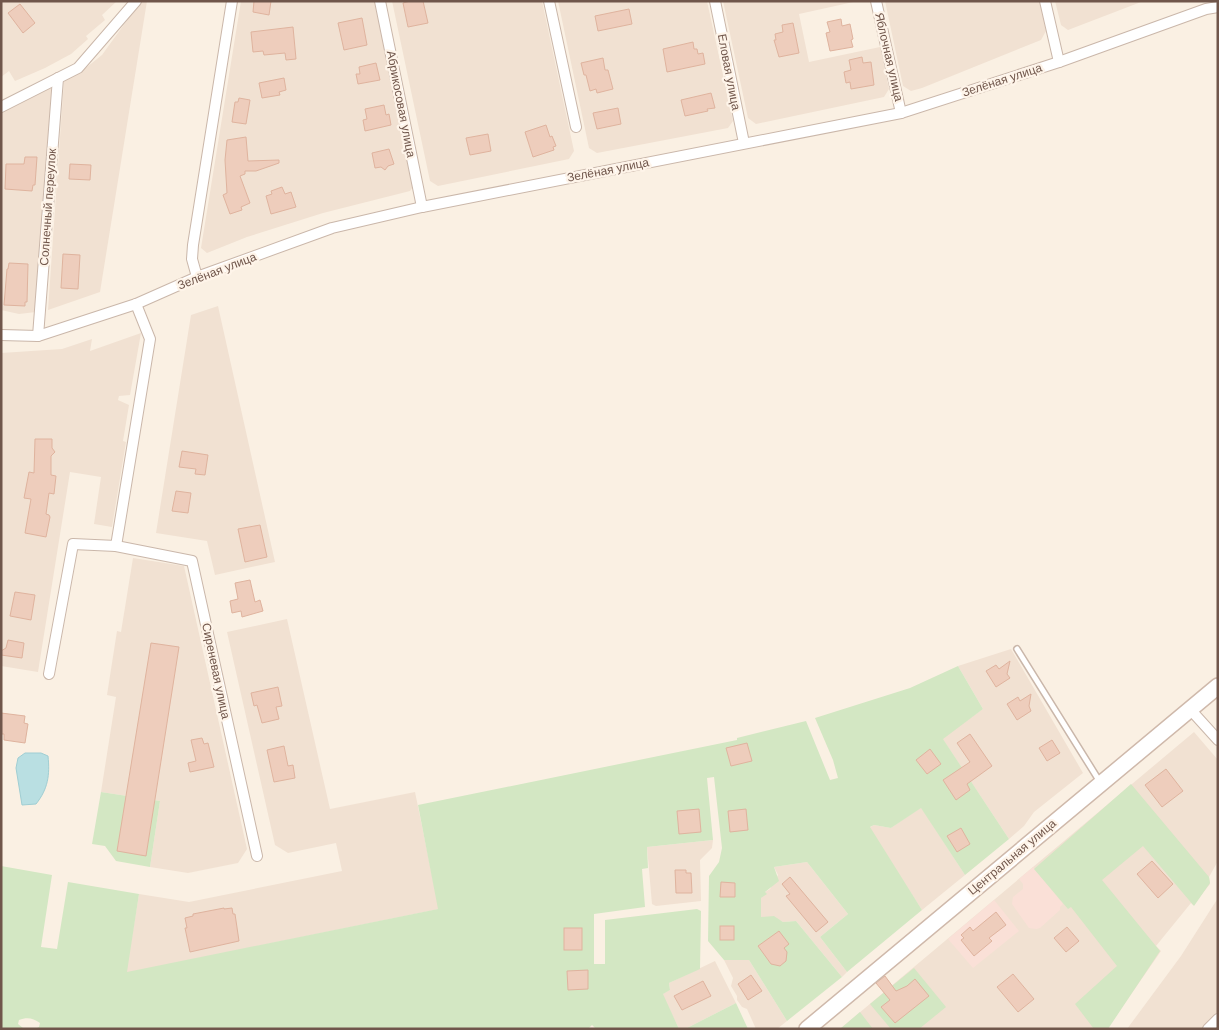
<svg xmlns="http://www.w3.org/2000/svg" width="1219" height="1030" font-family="'DM Sans',sans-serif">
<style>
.residential{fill:#f1e1d2}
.commercial{fill:#fae0d7}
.green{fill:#d3e7c3}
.water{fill:#b9dfe2;stroke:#a0ced3}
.building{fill:#eecdbc;stroke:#dfb39e}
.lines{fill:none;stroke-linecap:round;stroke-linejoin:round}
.lane-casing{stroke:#cab7aa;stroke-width:8}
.street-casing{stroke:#cab7aa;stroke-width:12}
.secondary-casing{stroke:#cfb9ab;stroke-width:18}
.lane{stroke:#fff;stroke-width:5}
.street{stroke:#fff;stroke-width:10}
.secondary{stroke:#fff;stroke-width:15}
.labels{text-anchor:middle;stroke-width:4.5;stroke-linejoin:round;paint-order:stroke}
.street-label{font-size:12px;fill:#70564b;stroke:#fef4e9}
</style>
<rect width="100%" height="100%" fill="#faf0e3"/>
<g class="residential">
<path d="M1,1H117L102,15L105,20L86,36L88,39L71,54L45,68L15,81L9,71L1,77Z"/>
<path d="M141,1H147L100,292L48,310L64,80L87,67L102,55Z"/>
<path d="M241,1H376L415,184L410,191L323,213L247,237L207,253L201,248Z"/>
<path d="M392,1H542L574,151L569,159L438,186L430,181Z"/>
<path d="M558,1H707L733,121L728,128L597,153L589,148Z"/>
<path d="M723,1H858L799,14L809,62L880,47L889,89L884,97L756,124L748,118Z"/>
<path d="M885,1H1040L1046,31L1041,40L922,88L911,91L903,86Z"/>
<path d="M1055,1H1141V2L1068,30L1061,25Z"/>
<path d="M52,86L36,312L19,314L1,310V110Z"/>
<path d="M218,306L275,562L215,575L207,541L156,533L191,315Z"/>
<path d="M141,333L130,395L119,396L118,400L129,405L123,441L126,442L112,527L94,524L101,477L70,472L38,672L1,666V353L62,349L92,339L90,351Z"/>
<path d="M133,558L184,566L247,849L238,863L188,873L150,867L160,801L101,792L116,697L107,695L117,631L121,632Z"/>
<path d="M287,619L330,809L415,792L439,909L126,973L139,894L189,902L342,871L336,843L288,853L275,845L227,632Z"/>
<path d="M1011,649L1083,773L1034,812L1024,826L1009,839L942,738L983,709L958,666Z"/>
<path d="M1194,732L1218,760V861L1209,877L1210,884L1193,905L1191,903L1156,946L1161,951L1107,1029H840Z"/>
<path d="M921,807L965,875L922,910L869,828L874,825L891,828Z"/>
<path d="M713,840L712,848L700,860L701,901L656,906L652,904L647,847Z"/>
<path d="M807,862L848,914L820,937L847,972L842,977L796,921L783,922L777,919L761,917V898L765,892L770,889L778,875L774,867Z"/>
<path d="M1218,898V1012L1202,1029H1127L1181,956Z"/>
<path d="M724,960H749L787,1021L777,1029H756L747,1009L742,1007L737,1000V996L731,986L733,978Z"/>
<path d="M715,961L736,1003L685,1029H679L662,994L670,990L669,983Z"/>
</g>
<g class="commercial">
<path d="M1033,867L1063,904L1060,907V910L1040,928L1036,929L1029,928L1012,904L1013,897L1023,889V884L1019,879Z"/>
<path d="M994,900L1019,931L973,968L948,939Z"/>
</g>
<g class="green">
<path d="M958,666L983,709L943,739L1009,839L965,875L921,808L891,828L874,825L870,827L922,910L847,972L820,937L848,914L807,862L774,867L779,881L765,892L767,894L761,898V917L774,916L783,922L796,921L842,977L787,1021L749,960H724L708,941L709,876L719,862L722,848L714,777L707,778L713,840L647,847L648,868L642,869L645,907L594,914V964H605V920L697,909L701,911L700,969L669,983L670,990L663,994L679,1029H596L592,1025L588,1029H35L39,1027L40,1023C33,1018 27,1017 19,1020L18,1024L23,1028L29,1029H1V866L52,875L41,947L57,949L68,882L139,894L127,972L438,909L418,805L737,740V738L806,721L830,780L838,778L833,760L815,718L910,688Z"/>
<path d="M1131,784L1209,877L1210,883L1194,906L1143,846L1102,880L1160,951L1108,1029H1094L1075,1004L1117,966L1071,907L1068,909L1034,869Z"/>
<path d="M101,792L160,801L150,867L116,861L105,846L92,844Z"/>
<path d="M914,968L946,1007L919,1029H891L870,1004Z"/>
<path d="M736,1003L748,1029H685Z"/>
<path d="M860,1012L873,1029H840Z"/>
</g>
<path class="water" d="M25,753H41L48,756C50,775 48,789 36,804L22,805L16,768L18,758Z"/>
<g class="building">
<path d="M254,1H271L269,15L253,12Z"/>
<path d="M410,1H423L428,23L408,27L403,3Z"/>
<path d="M20,4L35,23L23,33L8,13Z"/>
<path d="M629,9L632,24L598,31L595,16Z"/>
<path d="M362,18L367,45L344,50L338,23Z"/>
<path d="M841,19L842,26L850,24L853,39L851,40L853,47L830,51L826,33L830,32L827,22Z"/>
<path d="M793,23L799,53L779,57L774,40H776L775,34L783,32L782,25Z"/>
<path d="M293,27L296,59L286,60L285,53L264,55L263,51L253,52L251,32Z"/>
<path d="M693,42L694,49H697L698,54L703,53L705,64L667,72L663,49Z"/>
<path d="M862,57L863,63L871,62L874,85L851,89L850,82L846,83L844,72L851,70L849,60Z"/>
<path d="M603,58L605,70H608L613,89L597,93L596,89L590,91L586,75H584L581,63Z"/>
<path d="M376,63L380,80L358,84L356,74H360L359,67Z"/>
<path d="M284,78L286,90L279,92L280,95L262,98L259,83Z"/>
<path d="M711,93L715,108L707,109L708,111L685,116L681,100Z"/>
<path d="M239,98L250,100L246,124L232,122L235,102H238Z"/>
<path d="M384,105L386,115L389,114L391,125L365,131L363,120L367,119L365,109Z"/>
<path d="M618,108L621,124L597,129L593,113Z"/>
<path d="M546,125L550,137L552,136L556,146L553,147L554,150L533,157L525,132Z"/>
<path d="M488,134L491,151L470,155L466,138Z"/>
<path d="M246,137L248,161L279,160V163L256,171H245V174L240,176L250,203L241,207L242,210L230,214L223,195L227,193L225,160L227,140Z"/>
<path d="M389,149L394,164L388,166L385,170L381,167L375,168L372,153Z"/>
<path d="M25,157H37L35,185H33L32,191L5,189L6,164H24Z"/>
<path d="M70,164L91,165L90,180L69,179Z"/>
<path d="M282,187L285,194L291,192L296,207L271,214L266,196L272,194L271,191Z"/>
<path d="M63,254L80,255L78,289L61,288Z"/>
<path d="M9,263L28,264L27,302H25V306L4,305L7,269H8Z"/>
<path d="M35,439H52V448L55,452L51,456V475L56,476L54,494L49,493L46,514L49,515L50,517L46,537L25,533L31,499L24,498L29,472L34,473Z"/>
<path d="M182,451L208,455L205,475L195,474L196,469L179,467Z"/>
<path d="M176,491L191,493L188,513L172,511Z"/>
<path d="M260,525L267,557L245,562L238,529Z"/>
<path d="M250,580L255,602L260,600L263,611L242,617L241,611L232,613L230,601L238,599L235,583Z"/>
<path d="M15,592L35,595L31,620L10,616Z"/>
<path d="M8,640L24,643L22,658L1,655V651L6,648Z"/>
<path d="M151,643L179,647L146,856L117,851Z"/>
<path d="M1010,661L1007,674L1010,678L996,687L986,671L996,665L999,669Z"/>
<path d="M278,687L282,706L276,707L279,719L262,723L257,705L254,706L251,693Z"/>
<path d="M1031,694L1029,706L1031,711L1017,720L1007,704L1018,697L1020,701Z"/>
<path d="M1,713L25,716L24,723L28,724L25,743L4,740V734H1Z"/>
<path d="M970,734L992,766L967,784L970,790L956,800L943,780L970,762L957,743Z"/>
<path d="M202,738L204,744L208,743L214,767L190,772L188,763L196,761L191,740Z"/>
<path d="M1052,740L1060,753L1047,761L1039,748Z"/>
<path d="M747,743L752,761L731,766L726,748Z"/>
<path d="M284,746L288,766L293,765L295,778L274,782L267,750Z"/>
<path d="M930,749L941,764L927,774L916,760Z"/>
<path d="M1166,769L1183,791L1162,807L1145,785Z"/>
<path d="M699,809L701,832L679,834L677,811Z"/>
<path d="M746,809L748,830L730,832L728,811Z"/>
<path d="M961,828L970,844L957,852L947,836Z"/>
<path d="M1152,861L1173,884L1158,898L1137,874Z"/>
<path d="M675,870H686V873H691L692,893H676Z"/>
<path d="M790,877L828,922L816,932L786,896L790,894L782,884Z"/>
<path d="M721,882L735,883V897H720Z"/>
<path d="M224,908V909L232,908L233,914H235L239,941L190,952L185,928H187L185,918L193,916V914Z"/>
<path d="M996,912L1006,925L989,938L992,941L974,956L961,940L964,938L961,935L970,927L973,931Z"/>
<rect x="720" y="926" width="14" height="14"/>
<path d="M1067,927L1079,941L1066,952L1054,938Z"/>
<rect x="564" y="928" width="18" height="22"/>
<path d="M779,931L789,944L784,948L787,952L786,961L780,966L771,964L758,946Z"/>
<path d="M588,970V989L568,990L567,971Z"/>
<path d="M1013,974L1034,999L1018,1012L997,987Z"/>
<path d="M751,975L762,991L748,1000L738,984Z"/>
<path d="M885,976L896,991L907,986L915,979L929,996L895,1023L881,1007L890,1000L876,983Z"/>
<path d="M703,981L711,996L682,1010L674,996Z"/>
</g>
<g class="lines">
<g class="lane-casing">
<path id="lane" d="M1017,649L1100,782"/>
</g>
<g class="street-casing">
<g id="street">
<path d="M380,1L422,207"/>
<path d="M549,1L576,127"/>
<path d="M715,1L744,143"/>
<path d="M876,1L901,113"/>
<path d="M1045,1L1059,62"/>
<path d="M1,107L78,68L136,1"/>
<path d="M197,277L192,259L193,245L232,1"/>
<path d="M1,335L38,336L136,304L197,277L332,228L422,207L901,113L1059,62L1206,9L1218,7"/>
<path d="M38,336L58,78"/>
<path d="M116,546L192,561L257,856"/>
<path d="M49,674L73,544L116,546L150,339L136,304"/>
<path d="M1189,708L1218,740"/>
<path d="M1208,1029L1218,1019"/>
</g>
</g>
<g class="secondary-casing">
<path id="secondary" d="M807,1029L1218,686"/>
</g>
<use href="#lane" class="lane"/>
<use href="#street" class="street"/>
<use href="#secondary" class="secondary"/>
</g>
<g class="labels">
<g class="street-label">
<text transform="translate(889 57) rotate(77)" y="4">Яблочная улица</text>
<text transform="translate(729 72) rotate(79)" y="4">Еловая улица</text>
<text transform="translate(1002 80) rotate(-18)" y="4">Зелёная улица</text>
<text transform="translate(401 104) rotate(79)" y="4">Абрикосовая улица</text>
<text transform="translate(608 170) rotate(-11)" y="4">Зелёная улица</text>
<text transform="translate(48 207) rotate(-86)" y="4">Солнечный переулок</text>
<text transform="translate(217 271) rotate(-21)" y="4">Зелёная улица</text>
<text transform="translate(216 671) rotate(78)" y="4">Сиреневая улица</text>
<text transform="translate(1012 857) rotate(-40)" y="4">Центральная улица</text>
</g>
</g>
<rect width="1219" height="1030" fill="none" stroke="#70564b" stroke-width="5"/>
</svg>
